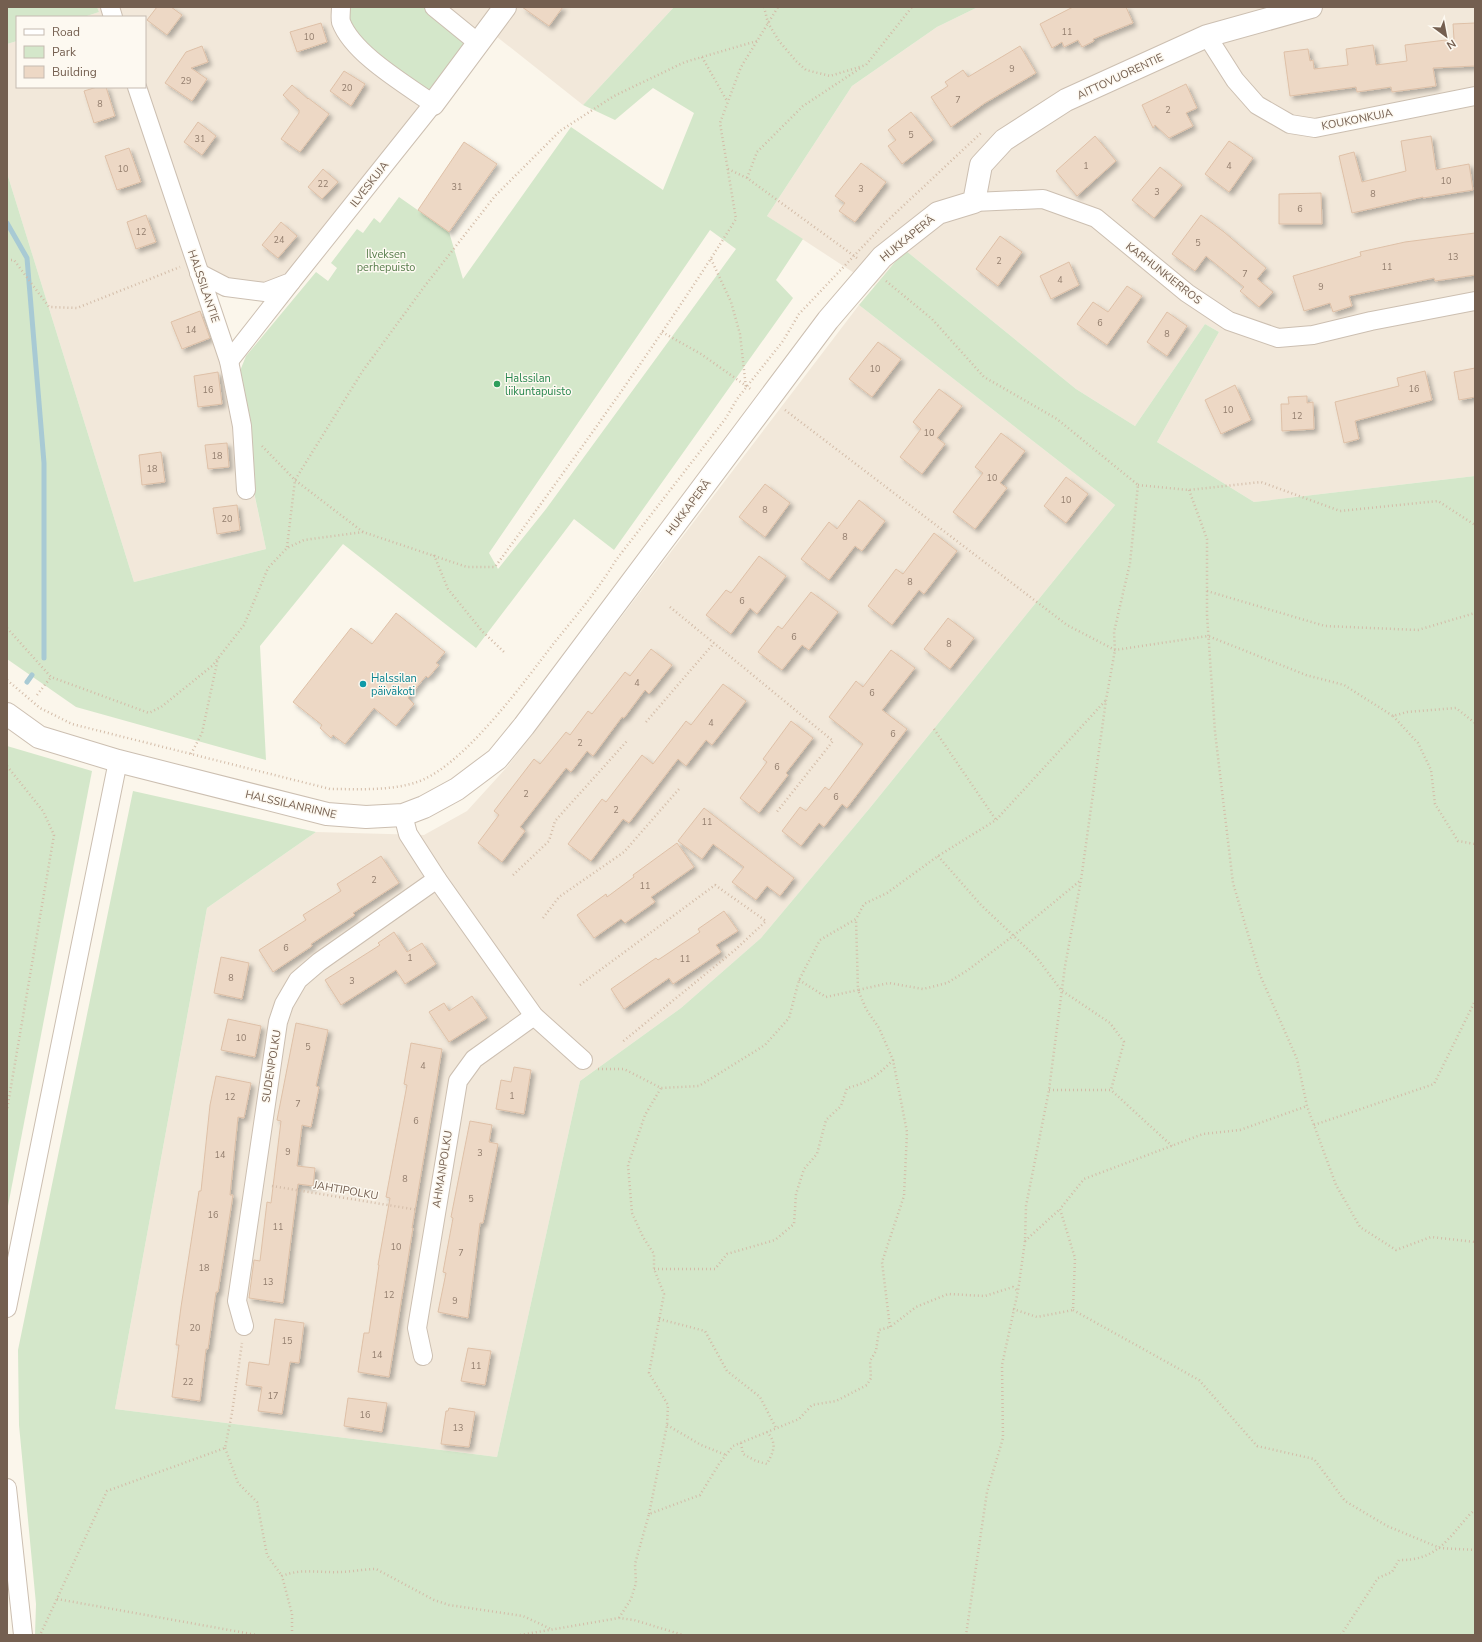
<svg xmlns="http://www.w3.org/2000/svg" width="1482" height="1642" font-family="'Nunito Sans',sans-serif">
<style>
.residential{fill:#f2e8da}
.green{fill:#d4e7ca;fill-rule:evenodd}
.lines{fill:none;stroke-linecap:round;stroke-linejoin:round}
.stream{stroke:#a8cad4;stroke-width:5}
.building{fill:#edd8c5;stroke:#dec0a7;filter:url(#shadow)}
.minor-casing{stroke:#ccbfb1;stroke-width:20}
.tertiary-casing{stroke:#ccbfb1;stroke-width:24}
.path{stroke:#d3bca8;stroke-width:2.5;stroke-dasharray:1 3;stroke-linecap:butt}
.minor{stroke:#fff;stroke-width:18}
.tertiary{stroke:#fff;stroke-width:22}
.leisure-dot{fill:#2e9e5b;stroke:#fdf9f1;stroke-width:1.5}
.culture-dot{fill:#0f9aa8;stroke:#fdf9f1;stroke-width:1.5}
.labels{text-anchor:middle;stroke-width:3;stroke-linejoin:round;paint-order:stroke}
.number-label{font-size:9px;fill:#927d6d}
.street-label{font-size:11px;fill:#745f50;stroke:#fdf9f1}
.park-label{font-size:11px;fill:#577d4c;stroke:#fdf9f1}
.leisure-label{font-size:11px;fill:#27864d;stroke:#fdf9f1;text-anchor:start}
.culture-label{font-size:11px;fill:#0d838f;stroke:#fdf9f1;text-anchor:start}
</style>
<defs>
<filter id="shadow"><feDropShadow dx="3.5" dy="3.5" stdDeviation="2" flood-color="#0004"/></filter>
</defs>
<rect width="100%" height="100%" fill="#fbf6eb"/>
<g class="residential">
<path d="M97,7H674L583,105L482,25L434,91L288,277L212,296L266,549L134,582L7,173V44L17,41V87H145V17H84L99,12Z"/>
<path d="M978,7H1475V476L1254,502L1157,442L1219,332L1205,324L1135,426L1076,389L905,250L874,286L767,216L852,86L937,27Z"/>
<path d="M859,305L1115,505L869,809L761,938L681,1008L580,1081L497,1457L115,1409L207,908L316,832L424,835L467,811L507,767Z"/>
</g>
<g class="green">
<path d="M7,7H97L99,12L84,17H17V41L7,44Z"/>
<path d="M341,7H434L477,42L433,104L364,54Z"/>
<path d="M674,7H978L937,27L852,86L767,216L803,239L776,280L793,298L614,550L574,519L476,648L343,544L260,646L266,760L76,707L7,659V173L134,582L266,549L247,459L240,371L246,356L316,272L328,281L337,268L331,263L357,229L363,233L374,218L380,223L399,197L449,232L463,279L571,127L663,190L694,113L653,88L615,120L583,105ZM710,230L736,249L546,509L498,569L489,553Z"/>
<path d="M905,250L1076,389L1135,426L1205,324L1219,332L1157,442L1254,502L1475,476V1635H35L36,1604L19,1425L18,1350L133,791L316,832L207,908L115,1409L497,1457L580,1081L681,1008L761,938L869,809L1115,505L859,305Z"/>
<path d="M7,746L92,771L7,1211Z"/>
</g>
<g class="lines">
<g class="stream">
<path d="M7,223L27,258L44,463V658"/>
<path d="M27,682L32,675"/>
</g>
</g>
<g class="building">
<path d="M157,7H171L182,15L167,35L147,20Z"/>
<path d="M522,7H563L549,26Z"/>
<path d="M1073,7H1126L1133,23L1093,39L1094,41L1082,47L1078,40L1064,47L1062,42L1052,48L1040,24Z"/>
<path d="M321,23L327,42L297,52L290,32Z"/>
<path d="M1475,23V66L1433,68L1436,86L1392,92L1391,87L1357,92L1356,87L1290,96L1284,52L1308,49L1310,61L1313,60L1314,69L1348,65L1346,49L1373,45L1376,65L1407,61L1405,45L1454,39L1453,24Z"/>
<path d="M202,46L208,62L191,68L207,79L192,101L165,83L186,52Z"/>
<path d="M1020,46L1036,73L985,103L951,127L931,97L948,86L945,82L963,70L968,77Z"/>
<path d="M344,71L365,84L351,106L330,91Z"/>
<path d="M1186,84L1197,108L1186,113L1193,126L1169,138L1155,125L1153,128L1142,105Z"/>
<path d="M292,85L308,99V98L329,114L300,152L281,139L299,113V110L283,95Z"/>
<path d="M97,87H106L115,116L94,123L84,91Z"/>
<path d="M911,112L933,140L902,164L888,146L896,140L888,130Z"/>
<path d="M198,122L216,136L202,155L184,142Z"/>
<path d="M1095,136L1116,161L1077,196L1056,171Z"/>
<path d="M1431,136L1436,170L1469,164L1473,190L1423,198V197L1352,213L1339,156L1354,152L1362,182L1406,171L1401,141Z"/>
<path d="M1229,141L1253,158L1229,192L1205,174Z"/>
<path d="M464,142L497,164L449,232L418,210Z"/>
<path d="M129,148L141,182L117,190L105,156Z"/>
<path d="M861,163L886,182L855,222L839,211L845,203L835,196Z"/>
<path d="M1160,167L1182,185L1154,218L1132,200Z"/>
<path d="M323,169L338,182L322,199L308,187Z"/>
<path d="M1321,193L1322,224H1279V194Z"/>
<path d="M146,215L156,242L136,249L127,222Z"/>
<path d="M1201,215L1224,232L1266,268L1257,279L1273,292L1259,307L1240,291L1244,287L1206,256L1195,271L1172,254Z"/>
<path d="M281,222L297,236L278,258L262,245Z"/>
<path d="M1475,233V275L1435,281L1434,278L1349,296L1352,306L1333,312L1330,303L1304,311L1293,276L1361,256L1360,252L1405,242Z"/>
<path d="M1000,236L1022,252L998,286L976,269Z"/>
<path d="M1069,262L1079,285L1051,299L1040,276Z"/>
<path d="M1127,286L1142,296L1107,345L1077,324L1093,302L1108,312Z"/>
<path d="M200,311L210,338L182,349L171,322Z"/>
<path d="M1167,312L1187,326L1167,356L1147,342Z"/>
<path d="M878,342L901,359L872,397L849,379Z"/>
<path d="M1475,368V397L1459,400L1454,372Z"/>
<path d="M1425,371L1432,400L1355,421L1359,439L1344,443L1335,402L1399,386L1397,378Z"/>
<path d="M218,372L222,404L198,407L194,376Z"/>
<path d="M1235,385L1251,420L1221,434L1205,400Z"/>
<path d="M939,389L962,406L937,438L945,444L922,474L900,457L921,429L913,422Z"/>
<path d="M1307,396V403L1313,402L1314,429L1282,431L1281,404H1289L1288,397Z"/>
<path d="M1001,433L1025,451L1000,483L1007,488L975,529L953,512L983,473L975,467Z"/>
<path d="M227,443L229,467L208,469L205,445Z"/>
<path d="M161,452L165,482L142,485L139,455Z"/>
<path d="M1066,477L1088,494L1066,523L1044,506Z"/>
<path d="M765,484L790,503L765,537L739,517Z"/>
<path d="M859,500L885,521L862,551L855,546L829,580L801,559L829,522L837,529Z"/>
<path d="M237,505L240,530L217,534L213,508Z"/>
<path d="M934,533L957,551L924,594L919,590L892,625L868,606L896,569L903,574Z"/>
<path d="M759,556L786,576L757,614L750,608L731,634L706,615L726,590L731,593Z"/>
<path d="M811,592L838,612L809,650L802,645L782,670L758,652L778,626L782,629Z"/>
<path d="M396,613L445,652L436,663L439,665L428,678L426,676L408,698L414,704L396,726L374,708L345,744L333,735L331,738L320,728L322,725L293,702L351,628L372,644Z"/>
<path d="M948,618L974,638L950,669L924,649Z"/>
<path d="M651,649L672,665L649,694L645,690L624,718L622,717L593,756L587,751L571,772L566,768L520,827L525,831L502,862L478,843L499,815L494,811L534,759L540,764L566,732L570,735L588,711L592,714L625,672L630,676Z"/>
<path d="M891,650L915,668L882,710L907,729L847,808L842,804L824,827L819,823L801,846L782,831L800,807L806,811L825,787L829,790L863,744L829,717L856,681L863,687Z"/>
<path d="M723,684L746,701L712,745L706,740L686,766L678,759L629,823L623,819L591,861L568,844L602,799L606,802L642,755L653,764L686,721L691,725Z"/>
<path d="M791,721L813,738L786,773L788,775L759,813L740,798L767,762L763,759Z"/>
<path d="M704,808L794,878L780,896L767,886L756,900L732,882L744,867L713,844L702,859L678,841Z"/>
<path d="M677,843L694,867L651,897L655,902L625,923L621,919L594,938L577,915L606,894L607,897L634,877L633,875Z"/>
<path d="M381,856L399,883L353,913L355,915L311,944L312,946L273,972L259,950L306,920L303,915L341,891L337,884Z"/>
<path d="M724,911L738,931L716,945L721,952L673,984L669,978L624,1009L611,989L656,958L658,960L700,932L698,929Z"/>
<path d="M394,932L407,952L422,943L436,964L405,984L396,970L341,1005L325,980L380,945L378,943Z"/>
<path d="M221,957L249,963L242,999L214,993Z"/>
<path d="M472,996L487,1018L449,1042L429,1012L444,1003L449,1011Z"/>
<path d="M228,1019L261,1026L255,1057L221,1050Z"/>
<path d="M296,1023L328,1030L316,1086L319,1087L311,1127L302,1125L297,1166L315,1168L313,1186L298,1184L283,1303L249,1298L254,1260L260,1261L267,1202L271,1203L281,1121L277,1120Z"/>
<path d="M411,1043L442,1049L412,1228H413L389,1377L358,1372L364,1333H369L379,1265H378L390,1198L386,1197L407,1085L404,1084Z"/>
<path d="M514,1067L531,1070L524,1114L496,1109L501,1080L511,1082Z"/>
<path d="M216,1076L251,1083L244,1118L238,1117L230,1195H233L218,1292H216L208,1349H206L200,1401L172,1397L179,1345H176L181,1307L199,1191H201L210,1105Z"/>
<path d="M470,1121L492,1125L489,1142L498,1144L483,1223H480L468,1318L438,1312L446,1273L443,1272L453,1218L451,1217Z"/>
<path d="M275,1319L304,1323L299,1363L290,1362L282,1414L258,1411L262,1387L246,1385L249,1362L269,1365Z"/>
<path d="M468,1348L491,1351L485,1385L461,1381Z"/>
<path d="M348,1398L387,1403L382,1432L344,1426Z"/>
<path d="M449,1408L475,1412L469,1447L441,1444L446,1411H448Z"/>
</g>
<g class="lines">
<g class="minor-casing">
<g id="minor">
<path d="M110,7L113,17"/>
<path d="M434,7L477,42"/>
<path d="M1207,36L1235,80L1257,105L1290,124L1315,128L1475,96"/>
<path d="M137,87L229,361L242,426L246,490"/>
<path d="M974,202L1043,199L1096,218L1187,293L1229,321L1278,338L1313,335L1371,321L1475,301"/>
<path d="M199,273L226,287L265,292L291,282L433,104C405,84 353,54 341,22C340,18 341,12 341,7"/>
<path d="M229,361L291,282"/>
<path d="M403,815L408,834L437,879L534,1016L583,1060"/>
<path d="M7,1308L118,761"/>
<path d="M244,1326L237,1301L278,1022L284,1004L298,980L319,962L437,879"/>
<path d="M423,1356L417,1328L458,1081L474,1059L534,1016"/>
<path d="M7,1488L23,1635"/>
</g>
</g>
<g class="tertiary-casing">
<g id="tertiary">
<path d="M433,104L505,7"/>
<path d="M7,714L39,737L118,761L327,814L366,817L403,815L424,807L457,789L497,759L524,726L828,320L882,257L938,213L974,202L981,165L1004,140L1066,100L1207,36L1311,7"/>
</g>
</g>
<g class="path">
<path d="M764,7L768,23L779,41L796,61L806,70L830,76L866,65L912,7"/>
<path d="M702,57L727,101"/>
<path d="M728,169L747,178L857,258"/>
<path d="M747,178L757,152L803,106L862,67"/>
<path d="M711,259L731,302L740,334L746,388"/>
<path d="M7,260H14L49,307L77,308L180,267"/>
<path d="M886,281L932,319L984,377L1057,419L1138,485L1130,563L1114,632L1115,650L1106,700L1081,880L1065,966L1049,1090L1026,1206L1025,1241L1018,1291L1002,1365L1003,1438L987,1492L966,1635"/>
<path d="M662,332L701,354L752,390"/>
<path d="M785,410L1067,625L1115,650L1208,636L1306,675L1344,685L1393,716L1407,712L1456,708L1475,723"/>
<path d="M262,446L295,480L363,532"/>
<path d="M1138,485L1189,490L1261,482L1340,511L1438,501L1475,525"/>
<path d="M1189,490L1207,539V615L1215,732L1233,883L1260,975L1297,1059L1307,1106L1336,1185L1360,1227L1396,1250L1431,1237L1475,1242"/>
<path d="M287,547L295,480L362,372L424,287L495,196L560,131L614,96L685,62L757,41"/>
<path d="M434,555L448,589L482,631L504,652"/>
<path d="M1207,591L1325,626L1418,630L1475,613"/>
<path d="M670,607L833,741L776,813"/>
<path d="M7,628L51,677L149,713L161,707L212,666L244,625L268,568L287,548L304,540L363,532L467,567H495C578,453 661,339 736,219L720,123L741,67L778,7"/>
<path d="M7,680L40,708L72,724L330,789C358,789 387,791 414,783C461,770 524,682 554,643C576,616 598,590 616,560L726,418L737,399L783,341L799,314L886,222L982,132"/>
<path d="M37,695L51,677"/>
<path d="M1393,716L1418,743L1431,770L1435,804L1458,841L1475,844"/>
<path d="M646,722L714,643"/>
<path d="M934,729L996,820"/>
<path d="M191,754L202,733L218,658"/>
<path d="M7,766L43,811L54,835L7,1110"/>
<path d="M938,856L981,905L1037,958L1061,990L1110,1023L1124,1042L1111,1090"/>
<path d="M513,875L549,841L555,821L627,741"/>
<path d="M543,918L559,897L624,852L679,789"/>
<path d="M799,980L826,997L858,990L856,919"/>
<path d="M580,985L715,885L766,921L735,950L621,1043"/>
<path d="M598,1069H624L661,1088L699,1086L765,1045L789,1018L799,980L820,940L856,919L864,904L887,893L938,856L996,820L1106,700"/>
<path d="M1049,1090H1111L1172,1146"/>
<path d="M1314,1125L1434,1084L1475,1001"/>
<path d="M272,1186L418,1210"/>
<path d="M1025,1241L1060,1209"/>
<path d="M654,1269H715L727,1254L775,1240L794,1224L796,1194L804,1169L817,1154L826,1120L841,1106L847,1088C868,1083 877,1076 893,1060L879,1028L866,1009L858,990L889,983L923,989L947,983L968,970L1013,936L1081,880"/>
<path d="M1013,1309L1037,1317L1073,1310L1075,1258L1060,1209L1084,1179L1203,1134L1240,1130L1307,1106"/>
<path d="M1073,1310L1199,1380L1257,1446L1314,1459L1345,1501L1387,1526L1440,1548L1475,1550"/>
<path d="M659,1319L705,1331L727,1371L760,1397L776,1428"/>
<path d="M890,1327L882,1262L904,1196L907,1132L893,1060"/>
<path d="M667,1425L701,1445L726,1455"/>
<path d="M741,1443L743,1454L756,1461L767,1464C773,1452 778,1444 767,1432"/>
<path d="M225,1448L238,1483L257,1502L267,1555L282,1576"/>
<path d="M649,1514L667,1425L668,1405L649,1373L664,1294L654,1269V1254L643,1237L632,1213L628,1165L645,1115L661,1088"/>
<path d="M57,1599L257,1635"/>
<path d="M619,1618L631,1599L636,1583L635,1564L649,1514L700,1495L719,1464L733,1446L799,1419L812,1405L836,1401L867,1385L871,1378L870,1361L876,1351L879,1330L890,1327L916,1307L948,1294L985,1296L1013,1287L1018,1291"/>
<path d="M41,1633L107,1491L225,1448L232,1413L242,1343"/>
<path d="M292,1635V1614L282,1576C301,1568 319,1573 339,1572C351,1572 364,1569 376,1569L434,1600L449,1605L523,1616L551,1629"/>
<path d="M520,1635L619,1618L634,1620L683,1635"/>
<path d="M1341,1635L1378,1578L1392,1572L1399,1560C1436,1561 1448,1539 1470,1514L1475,1510"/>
</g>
<use href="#minor" class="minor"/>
<use href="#tertiary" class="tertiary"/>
</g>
<circle class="leisure-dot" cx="497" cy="384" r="4"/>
<circle class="culture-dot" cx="363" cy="684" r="4"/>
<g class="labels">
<g class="number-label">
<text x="1067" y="35">11</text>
<text x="309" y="40">10</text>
<text x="1012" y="72">9</text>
<text x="186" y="84">29</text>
<text x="347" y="91">20</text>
<text x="958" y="103">7</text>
<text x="100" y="107">8</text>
<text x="1168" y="113">2</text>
<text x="911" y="138">5</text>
<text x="200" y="142">31</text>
<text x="1086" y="169">1</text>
<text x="1229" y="169">4</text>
<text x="123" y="172">10</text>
<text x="1446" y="184">10</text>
<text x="323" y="187">22</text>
<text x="457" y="190">31</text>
<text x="861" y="192">3</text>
<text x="1157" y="195">3</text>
<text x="1373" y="197">8</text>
<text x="1300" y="212">6</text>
<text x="141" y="235">12</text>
<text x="279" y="243">24</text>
<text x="1198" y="246">5</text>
<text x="1453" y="260">13</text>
<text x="999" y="264">2</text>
<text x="1387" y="270">11</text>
<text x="1245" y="277">7</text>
<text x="1060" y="283">4</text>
<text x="1321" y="290">9</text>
<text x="1100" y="326">6</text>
<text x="191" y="333">14</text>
<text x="1167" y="337">8</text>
<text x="875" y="372">10</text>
<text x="1414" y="392">16</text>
<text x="208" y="393">16</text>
<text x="1228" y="413">10</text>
<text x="1297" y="419">12</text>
<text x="929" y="436">10</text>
<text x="217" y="459">18</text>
<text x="152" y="472">18</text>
<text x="992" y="481">10</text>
<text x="1066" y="503">10</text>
<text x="765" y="513">8</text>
<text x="227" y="522">20</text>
<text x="845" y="540">8</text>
<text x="910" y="585">8</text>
<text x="742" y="604">6</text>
<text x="794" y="640">6</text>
<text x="949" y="647">8</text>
<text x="637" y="686">4</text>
<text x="872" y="696">6</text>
<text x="711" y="726">4</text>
<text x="893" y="737">6</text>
<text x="580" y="746">2</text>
<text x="777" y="770">6</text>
<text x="526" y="797">2</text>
<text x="836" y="800">6</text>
<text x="616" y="813">2</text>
<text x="707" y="825">11</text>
<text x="374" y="883">2</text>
<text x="645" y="889">11</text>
<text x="286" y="951">6</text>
<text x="410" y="961">1</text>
<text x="685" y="962">11</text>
<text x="231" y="981">8</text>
<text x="352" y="984">3</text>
<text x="241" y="1041">10</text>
<text x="308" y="1050">5</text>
<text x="423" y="1069">4</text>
<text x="512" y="1099">1</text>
<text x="230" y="1100">12</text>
<text x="298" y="1107">7</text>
<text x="416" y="1124">6</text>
<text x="288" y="1155">9</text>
<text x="480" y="1156">3</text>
<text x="220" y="1158">14</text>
<text x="405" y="1182">8</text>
<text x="471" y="1202">5</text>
<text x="213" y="1218">16</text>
<text x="278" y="1230">11</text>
<text x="396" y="1250">10</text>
<text x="461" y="1256">7</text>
<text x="204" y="1271">18</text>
<text x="268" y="1285">13</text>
<text x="389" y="1298">12</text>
<text x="455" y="1304">9</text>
<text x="195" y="1331">20</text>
<text x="287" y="1344">15</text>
<text x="377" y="1358">14</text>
<text x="476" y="1369">11</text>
<text x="188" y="1385">22</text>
<text x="273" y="1399">17</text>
<text x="365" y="1418">16</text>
<text x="458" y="1431">13</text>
</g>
<g class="street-label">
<text transform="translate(1120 76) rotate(-25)" y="4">AITTOVUORENTIE</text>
<text transform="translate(1357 119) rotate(-11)" y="4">KOUKONKUJA</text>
<text transform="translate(369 184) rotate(-52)" y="4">ILVESKUJA</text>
<text transform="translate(907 238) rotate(-39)" y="4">HUKKAPERÄ</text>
<text transform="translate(1164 273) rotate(38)" y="4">KARHUNKIERROS</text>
<text transform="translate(204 286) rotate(71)" y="4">HALSSILANTIE</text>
<text transform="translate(688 507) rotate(-53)" y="4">HUKKAPERÄ</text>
<text transform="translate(291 804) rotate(13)" y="4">HALSSILANRINNE</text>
<text transform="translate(271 1066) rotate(-81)" y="4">SUDENPOLKU</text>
<text transform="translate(442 1169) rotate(-81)" y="4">AHMANPOLKU</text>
<text transform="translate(346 1190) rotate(10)" y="4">JAHTIPOLKU</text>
</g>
<g class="park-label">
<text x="386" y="258">Ilveksen<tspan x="386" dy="13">perhepuisto</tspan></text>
</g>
<g class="leisure-label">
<text x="505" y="382">Halssilan<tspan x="505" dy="13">liikuntapuisto</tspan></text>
</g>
<g class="culture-label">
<text x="371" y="682">Halssilan<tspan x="371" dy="13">päiväkoti</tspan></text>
</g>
</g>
<rect width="1482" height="1642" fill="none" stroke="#745f50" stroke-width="16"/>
<rect x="16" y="16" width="130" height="72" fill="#fdf9f1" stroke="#c6bbb1"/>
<rect x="24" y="29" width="20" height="6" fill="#ffffff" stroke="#c6bbb1"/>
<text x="52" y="36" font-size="12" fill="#745f50">Road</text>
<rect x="24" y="46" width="20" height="12" fill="#d4e7ca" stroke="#c6bbb1"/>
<text x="52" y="56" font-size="12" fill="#745f50">Park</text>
<rect x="24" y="66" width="20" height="12" fill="#edd8c5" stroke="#c6bbb1"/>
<text x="52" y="76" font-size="12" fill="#745f50">Building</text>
<g transform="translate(1446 36) rotate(148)" stroke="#fdf9f1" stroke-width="3" paint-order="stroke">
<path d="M0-3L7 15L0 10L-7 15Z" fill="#745f50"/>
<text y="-6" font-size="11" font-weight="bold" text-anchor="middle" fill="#745f50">N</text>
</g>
</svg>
